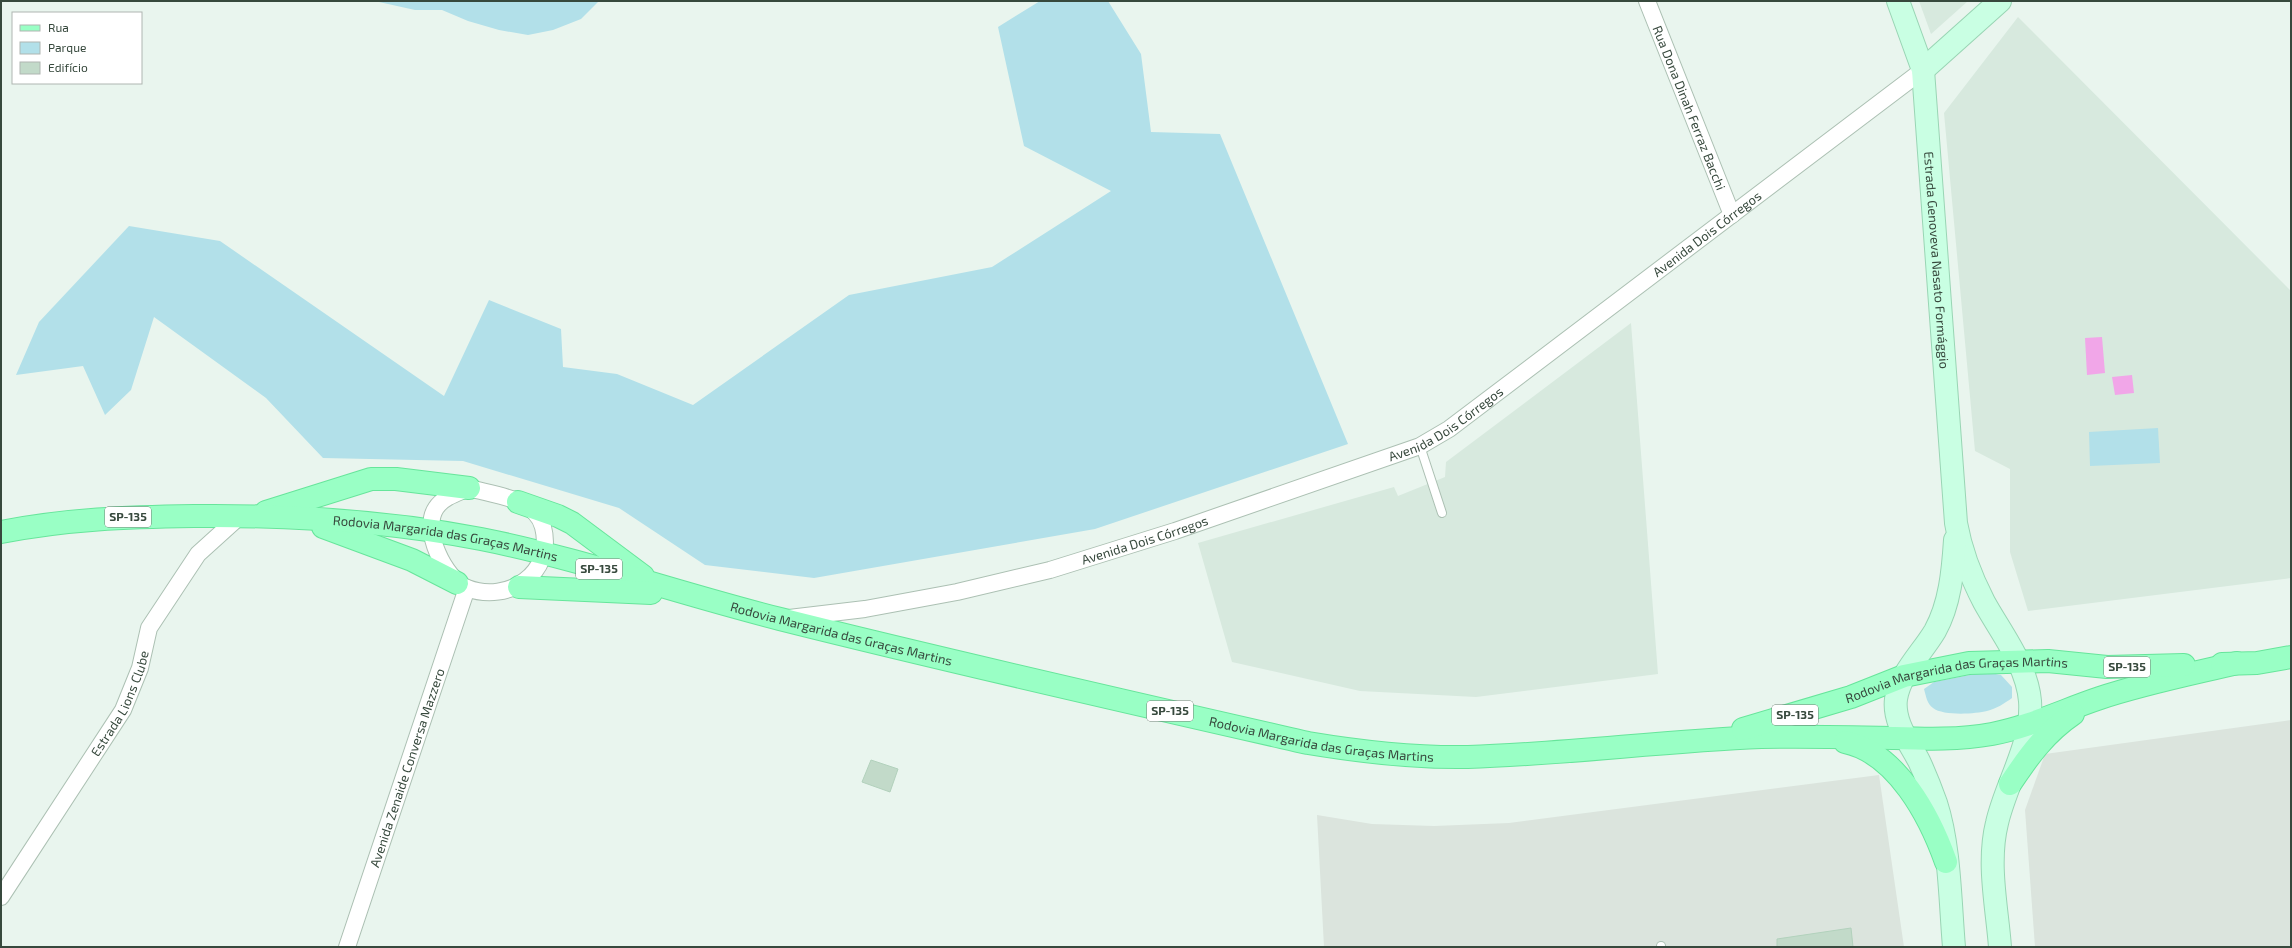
<svg xmlns="http://www.w3.org/2000/svg" width="2292" height="948" font-family="'Exo 2',sans-serif">
<style>
.residential{fill:#d7e9de}
.industrial{fill:#dbe4dd}
.green{fill:#b2e0e9}
.water{fill:#f1a6e8}
.building{fill:#c2dac9;stroke:#b2d1bc}
.lines{fill:none;stroke-linecap:round;stroke-linejoin:round}
.lane-casing{stroke:#acc0b3;stroke-width:10}
.street-casing{stroke:#acc0b3;stroke-width:18}
.secondary-casing{stroke:#99d5b4;stroke-width:24}
.primary-casing{stroke:#67e59b;stroke-width:24}
.lane{stroke:#fff;stroke-width:8}
.street{stroke:#fff;stroke-width:16}
.secondary{stroke:#c9ffe3;stroke-width:22}
.primary{stroke:#99ffc5;stroke-width:22}
.labels{text-anchor:middle;stroke-width:3;stroke-linejoin:round;paint-order:stroke}
.shield{fill:#fff;stroke:#738077;stroke-width:1}
.shield-label{font-size:12px;font-weight:bold;fill:#37493d}
.street-label{font-size:13px;fill:#37493d;stroke:#fff}
</style>
<rect width="100%" height="100%" fill="#e9f5ee"/>
<g class="residential">
<path d="M1919,1H1968L1931,34Z"/>
<path d="M2018,17L2291,291V578L2028,611L2010,552V469L1975,451L1944,113Z"/>
<path d="M1631,323L1658,674L1476,697L1360,691L1232,662L1198,543L1394,487L1398,496L1445,477L1446,462Z"/>
</g>
<g class="industrial">
<path d="M2291,720V947H2035L2025,810L2045,754Z"/>
<path d="M1879,775L1904,947H1324L1317,815L1372,824L1434,826L1509,823Z"/>
</g>
<g class="green">
<path d="M342,1H599L581,19L553,30L528,35L499,30L468,21L442,10H415L379,2Z"/>
<path d="M1040,1H1108L1141,54L1151,132L1220,134L1348,444L1095,529L814,578L705,565L619,508L463,461L323,458L266,398L154,317L131,390L105,415L83,366L16,375L39,322L129,226L220,241L444,396L489,300L561,329L563,367L617,374L693,405L849,295L992,267L1111,191L1024,146L998,27Z"/>
<path d="M2158,428L2160,463L2090,466L2089,432Z"/>
<path d="M1985,672L2001,675L2012,687V698C2005,703 1996,709 1987,711C1975,714 1943,716 1933,708C1927,704 1926,696 1924,689L1934,682Z"/>
</g>
<g class="water">
<path d="M2102,337L2105,373L2087,375L2085,338Z"/>
<path d="M2132,375L2134,393L2115,395L2112,377Z"/>
</g>
<g class="building">
<path d="M871,760L898,769L890,792L862,782Z"/>
<path d="M1851,928L1853,947H1777V939Z"/>
</g>
<g class="lines">
<g class="lane-casing">
<g id="lane">
<path d="M1420,446L1442,513"/>
<path d="M1661,946V947"/>
</g>
</g>
<g class="street-casing">
<g id="street">
<path id="s1" d="M1647,1L1732,215"/>
<path d="M469,488C493,495 536,498 543,527C555,573 508,604 467,588C445,579 421,530 436,508C443,497 458,493 469,488Z"/>
<path id="s2" d="M789,618L865,609L957,592L1050,570L1175,531L1420,446L1449,429L1923,70"/>
<path id="s3" d="M1,897L123,710L140,668L149,628L198,554L240,516"/>
<path id="s4" d="M347,947L467,588"/>
</g>
</g>
<g class="secondary-casing">
<g id="secondary">
<path id="s5" d="M1898,1L1923,70L1956,523C1961,551 1971,577 1984,602C2001,633 2027,665 2030,701C2033,743 2006,783 1997,823C1987,863 1997,907 2000,947"/>
<path d="M1923,70L2000,1"/>
<path d="M1954,947C1950,901 1950,846 1936,803C1931,789 1925,774 1919,761C1909,742 1893,722 1896,699C1900,673 1922,653 1935,631C1950,604 1953,571 1955,540"/>
</g>
</g>
<g class="primary-casing">
<g id="primary">
<path d="M518,502L558,516L572,523L643,576"/>
<path d="M266,512L371,479H396L469,488"/>
<path d="M323,527L412,560L457,583"/>
<path id="s6" d="M1,532C68,519 127,517 194,516C291,515 387,521 481,539C582,559 680,594 780,619C955,663 1132,703 1308,743C1362,752 1414,758 1468,757C1566,754 1663,741 1761,737C1805,736 1849,737 1893,738C1927,739 1959,740 1992,734C2029,727 2064,710 2100,698C2145,683 2191,674 2237,663"/>
<path d="M519,587L651,593"/>
<path d="M2222,664L2257,663L2291,657"/>
<path id="s7" d="M1743,729L1851,697L1904,676L1969,663L2048,661L2107,667L2184,665"/>
<path d="M1845,742C1897,753 1930,817 1946,862"/>
<path d="M2010,784C2028,757 2045,733 2073,714"/>
</g>
</g>
<use href="#lane" class="lane"/>
<use href="#street" class="street"/>
<use href="#secondary" class="secondary"/>
<use href="#primary" class="primary"/>
</g>
<g class="labels">
<g class="shield">
<rect x="105" y="507" width="46" height="20" rx="3"/>
<rect x="576" y="559" width="46" height="20" rx="3"/>
<rect x="2104" y="657" width="46" height="20" rx="3"/>
<rect x="1147" y="701" width="46" height="20" rx="3"/>
<rect x="1772" y="705" width="46" height="20" rx="3"/>
</g>
<g class="shield-label">
<text x="128" y="521">SP-135</text>
<text x="599" y="573">SP-135</text>
<text x="2127" y="671">SP-135</text>
<text x="1170" y="715">SP-135</text>
<text x="1795" y="719">SP-135</text>
</g>
<g class="street-label">
<text dy="5" stroke="none"><textPath href="#s1" startOffset="115">Rua Dona Dinah Ferraz Bacchi</textPath></text>
<text dy="5" stroke="none"><textPath href="#s2" startOffset="1013">Avenida Dois Córregos</textPath></text>
<text dy="5" stroke="none"><textPath href="#s5" startOffset="264">Estrada Genoveva Nasato Formággio</textPath></text>
<text dy="5" stroke="none"><textPath href="#s2" startOffset="689">Avenida Dois Córregos</textPath></text>
<text dy="5" stroke="none"><textPath href="#s6" startOffset="447">Rodovia Margarida das Graças Martins</textPath></text>
<text dy="5" stroke="none"><textPath href="#s2" startOffset="365">Avenida Dois Córregos</textPath></text>
<text dy="5" stroke="none"><textPath href="#s6" startOffset="855">Rodovia Margarida das Graças Martins</textPath></text>
<text dy="5" stroke="none"><textPath href="#s7" startOffset="221">Rodovia Margarida das Graças Martins</textPath></text>
<text dy="5" stroke="none"><textPath href="#s3" startOffset="228">Estrada Lions Clube</textPath></text>
<text dy="5" stroke="none"><textPath href="#s6" startOffset="1347">Rodovia Margarida das Graças Martins</textPath></text>
<text dy="5" stroke="none"><textPath href="#s4" startOffset="189">Avenida Zenaide Conversa Mazzero</textPath></text>
</g>
</g>
<rect width="2292" height="948" fill="none" stroke="#37493d" stroke-width="4"/>
<rect x="12" y="12" width="130" height="72" fill="#ffffff" stroke="#afb6b1"/>
<rect x="20" y="25" width="20" height="6" fill="#99ffc5" stroke="#afb6b1"/>
<text x="48" y="32" font-size="12" fill="#37493d">Rua</text>
<rect x="20" y="42" width="20" height="12" fill="#b2e0e9" stroke="#afb6b1"/>
<text x="48" y="52" font-size="12" fill="#37493d">Parque</text>
<rect x="20" y="62" width="20" height="12" fill="#c2dac9" stroke="#afb6b1"/>
<text x="48" y="72" font-size="12" fill="#37493d">Edifício</text>
</svg>
